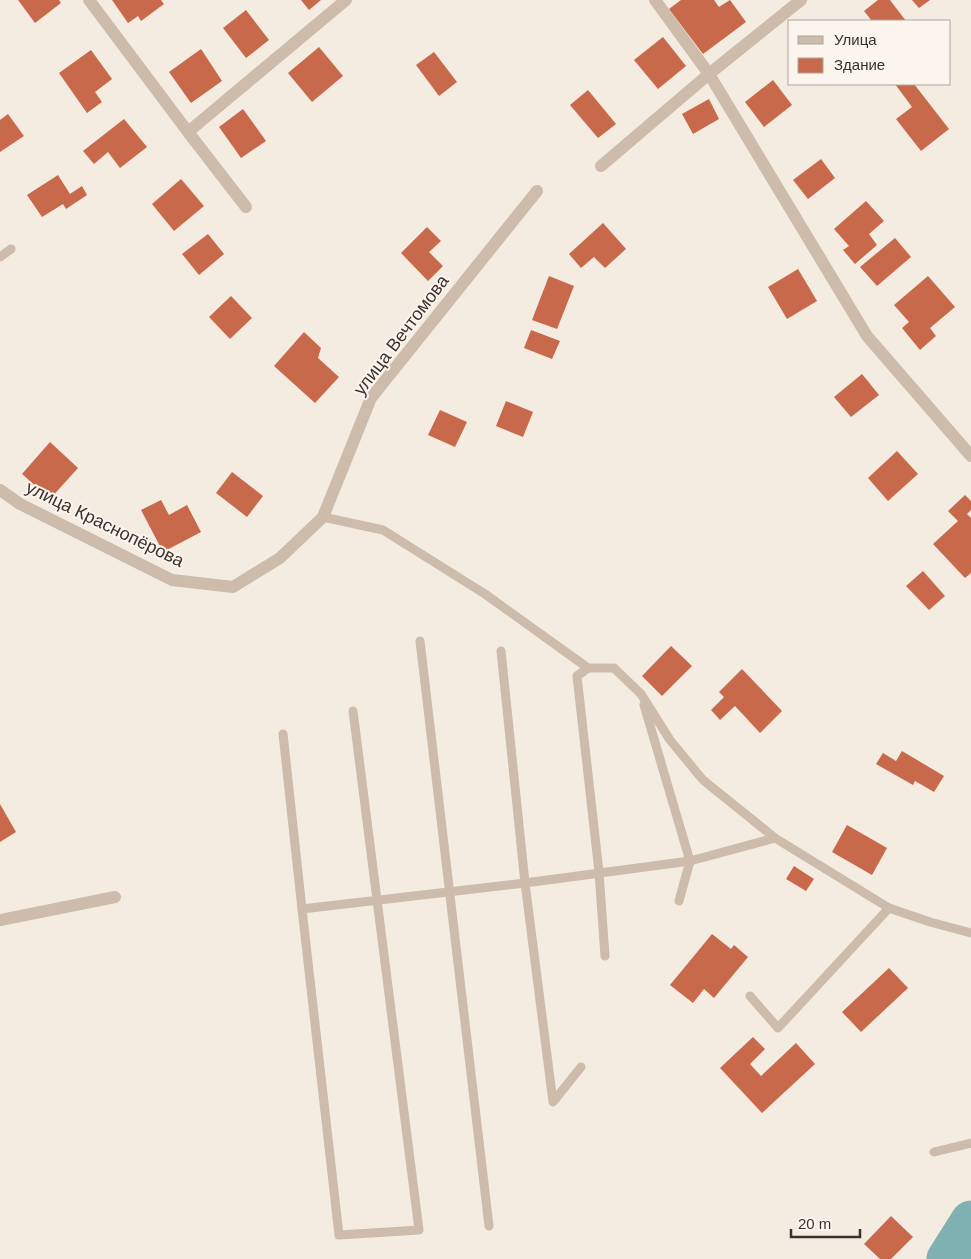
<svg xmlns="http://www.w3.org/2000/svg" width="971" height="1259" font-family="Helvetica,sans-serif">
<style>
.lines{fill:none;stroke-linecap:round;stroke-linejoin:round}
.river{stroke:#7fb0b2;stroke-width:41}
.building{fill:#c8694b}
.service{stroke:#cdbbac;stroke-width:9}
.minor{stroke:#cdbbac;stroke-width:12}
.labels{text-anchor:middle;stroke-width:4;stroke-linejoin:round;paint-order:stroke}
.street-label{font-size:18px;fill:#3b302b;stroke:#fbf5ee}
</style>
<rect width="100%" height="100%" fill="#f4ebe1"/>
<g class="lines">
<path class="river" d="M947,1259L971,1221"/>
</g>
<g class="building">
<path d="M18,0H59L61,3L35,23Z"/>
<path d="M112,0H161L164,4L141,21L138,16L128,23Z"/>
<path d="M301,0H321L309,10Z"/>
<path d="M681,0H714L719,7L730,0L746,22L703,54L669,9Z"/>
<path d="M878,0H890L906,21H872L864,11Z"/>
<path d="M912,0H930L919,8Z"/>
<path d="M246,10L269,40L246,58L223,28Z"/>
<path d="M663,37L686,66L658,89L634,60Z"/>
<path d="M319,47L343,76L312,102L288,73Z"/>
<path d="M201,49L222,81L191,103L169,72Z"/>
<path d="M91,50L112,79L95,92L102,102L87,113L59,73Z"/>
<path d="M434,52L457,82L439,96L416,65Z"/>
<path d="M773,80L792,105L764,127L745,102Z"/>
<path d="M895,84H914L949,129L921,151L896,119L912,107Z"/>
<path d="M588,90L616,124L598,138L570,105Z"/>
<path d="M709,99L719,119L693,134L682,114Z"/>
<path d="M243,109L266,141L241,158L219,127Z"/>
<path d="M8,114L24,136L0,152V120Z"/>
<path d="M124,119L147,147L120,168L108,152L94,164L83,151Z"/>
<path d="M821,159L835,178L808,199L793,180Z"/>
<path d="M58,175L70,194L82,186L87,195L66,209L63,204L42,217L27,195Z"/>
<path d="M181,179L204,206L174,231L152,204Z"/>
<path d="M866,201L884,221L869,234L877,245L855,264L843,250L849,246L834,229Z"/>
<path d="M603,223L626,249L605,268L594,257L581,268L569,254Z"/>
<path d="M427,227L441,241L429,252L443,266L428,281L401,253Z"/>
<path d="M208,234L224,254L199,275L182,254Z"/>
<path d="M895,238L911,257L877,286L860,267Z"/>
<path d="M798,269L817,301L787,319L768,287Z"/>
<path d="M549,276L574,286L557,329L532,320Z"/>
<path d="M928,276L955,307L930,328L936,336L920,350L902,328L909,322L894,305Z"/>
<path d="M231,296L252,318L230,339L209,317Z"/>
<path d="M531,330L560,341L552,359L524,348Z"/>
<path d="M304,332L321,348L318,358L339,377L315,403L274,366Z"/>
<path d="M862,374L879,395L851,417L834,397Z"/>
<path d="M506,401L533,412L523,437L496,426Z"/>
<path d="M440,410L467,422L455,447L428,435Z"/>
<path d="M50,442L78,468L50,499L22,474Z"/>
<path d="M897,451L918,474L888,501L868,478Z"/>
<path d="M232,472L263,496L247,517L216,493Z"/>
<path d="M965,495L971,501V510L967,514L971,518V573L965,578L933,544L958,521L948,511Z"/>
<path d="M161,500L169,515L187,505L201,532L163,552L141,510Z"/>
<path d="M923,571L945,596L929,610L906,586Z"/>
<path d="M671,646L692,666L662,696L642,676Z"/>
<path d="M742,669L782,711L760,733L735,706L720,720L711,710L724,697L719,692Z"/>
<path d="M902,751L944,776L934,792L915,781L913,785L876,764L883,753L896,761Z"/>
<path d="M0,804L16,832L0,842Z"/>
<path d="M847,825L887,848L872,875L832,852Z"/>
<path d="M794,866L814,879L806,891L786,879Z"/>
<path d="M712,934L731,949L734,945L748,957L714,998L704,989L693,1003L670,985Z"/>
<path d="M889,968L908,988L861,1032L842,1012Z"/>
<path d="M753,1037L765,1049L750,1064L761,1076L796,1043L815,1064L762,1113L720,1068Z"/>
<path d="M891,1216L913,1237L891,1259H880L864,1244Z"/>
</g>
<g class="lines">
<g class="service">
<path d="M0,257L11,249"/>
<path d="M323,517L383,530L485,594L588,668H614L641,694L670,740L703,780L775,838L889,908L930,922L971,933"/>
<path d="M420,641L489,1226"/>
<path d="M501,651L525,883L553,1102L581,1067"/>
<path d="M588,668L577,676L599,872L605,956"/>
<path d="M644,705L690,861L679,901"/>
<path d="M353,711L419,1230L339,1235L302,909L525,883L690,861L775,838"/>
<path d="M283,734L302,909"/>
<path d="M750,996L778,1028L889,908"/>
<path d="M934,1152L971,1143"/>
</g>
<g class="minor">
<path d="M89,0L188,132L346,0"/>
<path d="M655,0L709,74L867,336L971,456"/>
<path d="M188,132L246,207"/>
<path d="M601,166L709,74L801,0"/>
<path d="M0,490L20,504L172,580L233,587L280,558L323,517L371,398L537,191"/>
<path d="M0,920L115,897"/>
</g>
</g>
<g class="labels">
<g class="street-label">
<text transform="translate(401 335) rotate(-53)" y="6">улица Вечтомова</text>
<text transform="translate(105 524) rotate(26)" y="6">улица Краснопёрова</text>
</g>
</g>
<rect x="788" y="20" width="162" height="65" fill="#fbf5ee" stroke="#aea6a0"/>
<rect x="798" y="36" width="25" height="8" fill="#cdbbac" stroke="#aea6a0"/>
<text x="834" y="45" font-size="15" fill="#3b302b">Улица</text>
<rect x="798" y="58" width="25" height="15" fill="#c8694b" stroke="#aea6a0"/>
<text x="834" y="70" font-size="15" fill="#3b302b">Здание</text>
<path d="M791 1229v8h69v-8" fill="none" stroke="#3b302b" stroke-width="2.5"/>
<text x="798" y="1229" font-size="15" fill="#3b302b" stroke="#fbf5ee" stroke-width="4" paint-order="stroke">20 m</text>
</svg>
